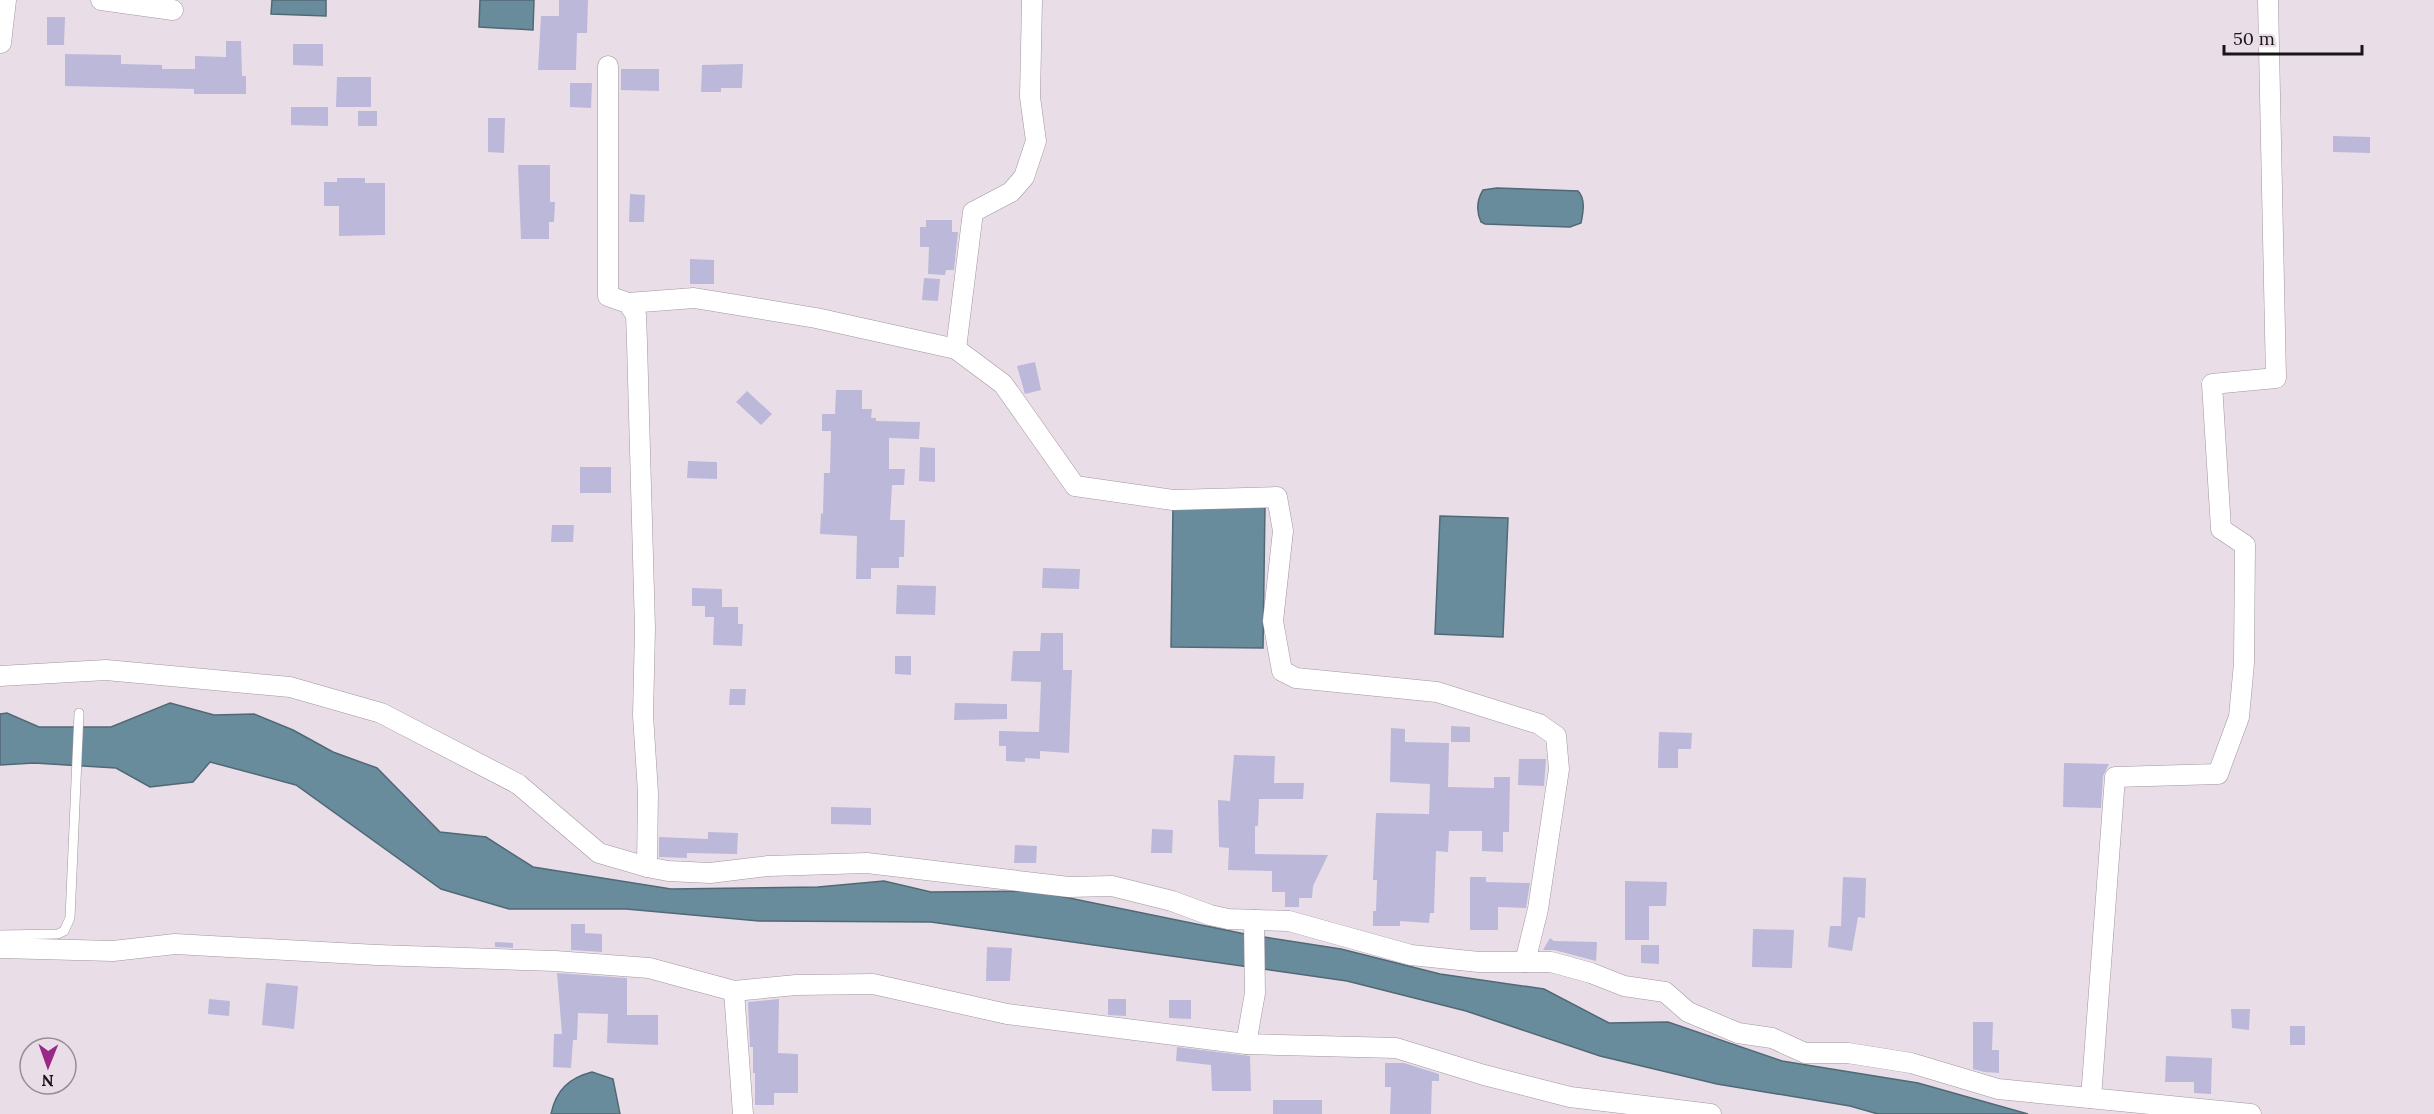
<svg xmlns="http://www.w3.org/2000/svg" width="2434" height="1114" font-family="Lora,serif">
<style>
.water{fill:#698c9d;stroke:#516875;stroke-width:1.5}
.building{fill:#bcb8da}
.lines{fill:none;stroke-linecap:round;stroke-linejoin:round}
.lane-casing{stroke:#a0969f;stroke-width:10}
.street-casing{stroke:#a0969f;stroke-width:21}
.lane{stroke:#fff;stroke-width:9}
.street{stroke:#fff;stroke-width:20}
</style>
<rect width="100%" height="100%" fill="#e9dee8"/>
<g class="water">
<path d="M272,0H326V16L271,14Z"/>
<path d="M480,0H534L533,30L479,27Z"/>
<path d="M1497,188L1578,191C1586,199 1583,213 1581,223L1570,227L1485,224L1481,222C1476,211 1477,200 1483,190Z"/>
<path d="M1173,504L1265,505L1263,648L1171,647Z"/>
<path d="M1440,516L1508,518L1503,637L1435,634Z"/>
<path d="M170,703L214,715L254,714L293,730L333,752L377,768L440,832L486,837L533,867L671,889L818,887L884,881L931,892L1035,891L1245,934L1341,949L1440,974L1544,989L1609,1023L1668,1022L1782,1061L1918,1083L2028,1114H1878L1850,1106L1717,1084L1600,1056L1466,1011L1347,981L931,922L759,921L626,909H509L441,889L296,785L210,762L193,782L150,787L116,768L34,763L0,765V714L7,713L39,727H111Z"/>
<path d="M592,1072L613,1079L620,1114H551C556,1090 569,1078 592,1072Z"/>
</g>
<g class="building">
<path d="M559,0H588L587,33H577L576,70H538L541,16H559Z"/>
<path d="M47,17H65L64,45H47Z"/>
<path d="M226,41H241L242,76H246V94H194V89L65,86V54L121,55V64L162,65V69H195V56L226,57Z"/>
<path d="M293,44H323V66L293,65Z"/>
<path d="M743,64L742,88H721V92H701L702,65Z"/>
<path d="M621,69H659V91L621,90Z"/>
<path d="M337,77H371V107H336Z"/>
<path d="M570,83H592L591,108L570,107Z"/>
<path d="M291,107H328V126L291,125Z"/>
<rect x="358" y="111" width="19" height="15"/>
<path d="M488,118H505L504,153L488,152Z"/>
<path d="M2333,136L2370,137V153L2333,152Z"/>
<path d="M518,165H550V202H555L554,222H549V239H521Z"/>
<path d="M337,178H365V183H385V235L339,236V206H324V182H337Z"/>
<path d="M630,194L645,195L644,222H629Z"/>
<path d="M926,220H952V232H958L954,270H946L945,275L928,274L929,247H920V227H926Z"/>
<path d="M690,259L714,260V284H690Z"/>
<path d="M924,278L940,279L938,301L922,300Z"/>
<path d="M1035,362L1041,390L1025,394L1017,366Z"/>
<path d="M836,390H862V409H872L871,418H876V421L920,422L919,439L889,438V469H905L904,485H892L890,520H905L904,557H899V568H871V579H856L857,536L820,534L821,513L823,514L824,473H830L831,431H822V414H835Z"/>
<path d="M747,391L772,414L761,425L736,402Z"/>
<path d="M920,447L935,448V482L919,481Z"/>
<path d="M688,461L717,462V479L687,478Z"/>
<rect x="580" y="467" width="31" height="26"/>
<path d="M552,525H574L573,542H551Z"/>
<path d="M1043,568L1080,569L1079,589L1042,588Z"/>
<path d="M897,585L936,586L935,615L896,614Z"/>
<path d="M692,588L722,589V607H738V624H743L742,646L713,645L714,617H705V606H692Z"/>
<path d="M1041,633H1063V670H1072L1069,753L1040,751V759L1025,758V762L1006,761V746H999V731L1039,732L1041,682L1011,681L1013,651H1040Z"/>
<path d="M895,656H911V675L895,674Z"/>
<path d="M730,689H746L745,705H729Z"/>
<path d="M955,703L1007,704V719L954,720Z"/>
<path d="M1451,726L1470,727V742H1451Z"/>
<path d="M1391,728L1405,729V742L1449,743L1448,787L1494,788V777H1510L1509,832H1503V852L1482,851V831H1449L1448,852L1436,851L1434,913H1430L1429,923L1400,921V926H1373V911H1376L1377,880H1373L1376,813L1429,814L1430,784L1390,782Z"/>
<path d="M1659,732L1692,733L1691,749H1678V768H1658Z"/>
<path d="M1234,755L1275,756L1274,783H1304L1303,799H1259L1258,826H1255V854L1328,855L1313,886L1312,898H1299V907H1285V892H1272V871L1228,870L1229,848L1219,847L1218,800L1230,801Z"/>
<path d="M1519,759H1546L1544,786L1518,785Z"/>
<path d="M2064,763L2109,764L2103,776L2101,808L2063,807Z"/>
<path d="M831,807L871,808V825L831,824Z"/>
<path d="M1152,829L1173,830L1172,853H1151Z"/>
<path d="M708,832L738,833L737,854L687,853V858L659,857V837L708,839Z"/>
<path d="M1015,845L1037,846L1036,863H1014Z"/>
<path d="M1470,877H1486V882L1530,883L1526,908L1498,907V930H1470Z"/>
<path d="M1843,877L1866,878L1865,918L1858,917L1852,951L1828,947L1830,926H1841Z"/>
<path d="M1625,881L1667,882L1666,906H1649V940H1625Z"/>
<path d="M571,924H585V933L602,934V952L571,950Z"/>
<path d="M1753,929L1794,930L1792,968L1752,967Z"/>
<path d="M1550,938L1554,941L1597,942L1596,961L1554,950H1543Z"/>
<path d="M495,942L513,943V948L495,947Z"/>
<path d="M1641,945H1659V964L1641,963Z"/>
<path d="M987,947L1012,948L1010,981H986Z"/>
<path d="M557,973L627,978V1015H658V1045L607,1043L608,1014L578,1013L577,1040H573L571,1068L553,1067L554,1034H562Z"/>
<path d="M266,983L298,986L294,1029L262,1025Z"/>
<path d="M209,999L230,1001L229,1016L208,1014Z"/>
<path d="M779,999L778,1053L798,1054V1093H774V1105H755V1073H753V1047H750L748,1002Z"/>
<path d="M1108,999H1126V1016L1108,1015Z"/>
<path d="M1169,1000H1191V1019L1169,1018Z"/>
<path d="M2231,1009H2250L2249,1030L2232,1028Z"/>
<path d="M1973,1022H1993L1992,1050H1999V1073L1984,1072L1973,1069Z"/>
<rect x="2290" y="1026" width="15" height="19"/>
<path d="M1177,1047L1250,1056L1251,1091H1212L1211,1065L1176,1061Z"/>
<path d="M2166,1056L2212,1058L2211,1094L2194,1093V1082H2165Z"/>
<path d="M1385,1063H1404L1439,1074V1081H1432L1431,1114H1390L1391,1087H1385Z"/>
<rect x="1273" y="1100" width="49" height="14"/>
</g>
<g class="lines">
<g class="lane-casing">
<path id="lane" d="M0,935L58,934L64,931L70,918L79,713"/>
</g>
<g class="street-casing">
<g id="street">
<path d="M101,0L173,10"/>
<path d="M1,43L6,0"/>
<path d="M608,66V296L628,303L636,315L637,343L645,629L643,715L648,793L647,867"/>
<path d="M628,303L694,298L816,318L956,349L1003,384L1075,486L1173,500L1277,497L1283,531L1273,621L1282,671L1296,678L1437,692L1539,724L1556,736L1559,769L1538,909L1525,962"/>
<path d="M956,349L973,212L1011,192L1024,177L1036,141L1030,97L1032,0"/>
<path d="M0,676L106,670L290,687L381,713L518,784L599,853L647,867L668,871L710,873L768,866L867,863L1069,887L1112,886L1172,901L1210,915L1228,919L1289,921L1411,955L1479,962H1551L1591,973L1624,986L1665,992L1688,1012L1738,1033L1772,1038L1805,1053H1848L1911,1063L1998,1089L2251,1114"/>
<path d="M0,948L113,951L175,944L377,955L555,961L649,968L734,991L796,985L873,984L1007,1014L1246,1044L1396,1048L1484,1075L1570,1097L1711,1114"/>
<path d="M734,991L743,1114"/>
<path d="M1246,1044L1255,993L1254,920"/>
<path d="M2091,1098L2115,777L2218,774L2239,717L2244,663L2245,545L2221,529L2212,384L2276,378L2268,0"/>
</g>
</g>
<use href="#lane" class="lane"/>
<use href="#street" class="street"/>
</g>
<g transform="translate(48 1066) rotate(181)"><circle r="28" fill="#e9dee8" stroke="#968e95" stroke-width="1.5"/>
<path d="M0-4.5L10 22L0 15L-10 22Z" fill="#992887"/>
<text y="-9" font-size="16" font-weight="bold" text-anchor="middle" fill="#191519">N</text>
</g>
<path d="M2224 45v9h138v-9" fill="none" stroke="#191519" stroke-width="3"/>
<text x="2233" y="45" font-size="18" fill="#191519" stroke="#e9dee8" stroke-width="4.5" paint-order="stroke">50 m</text>
</svg>
